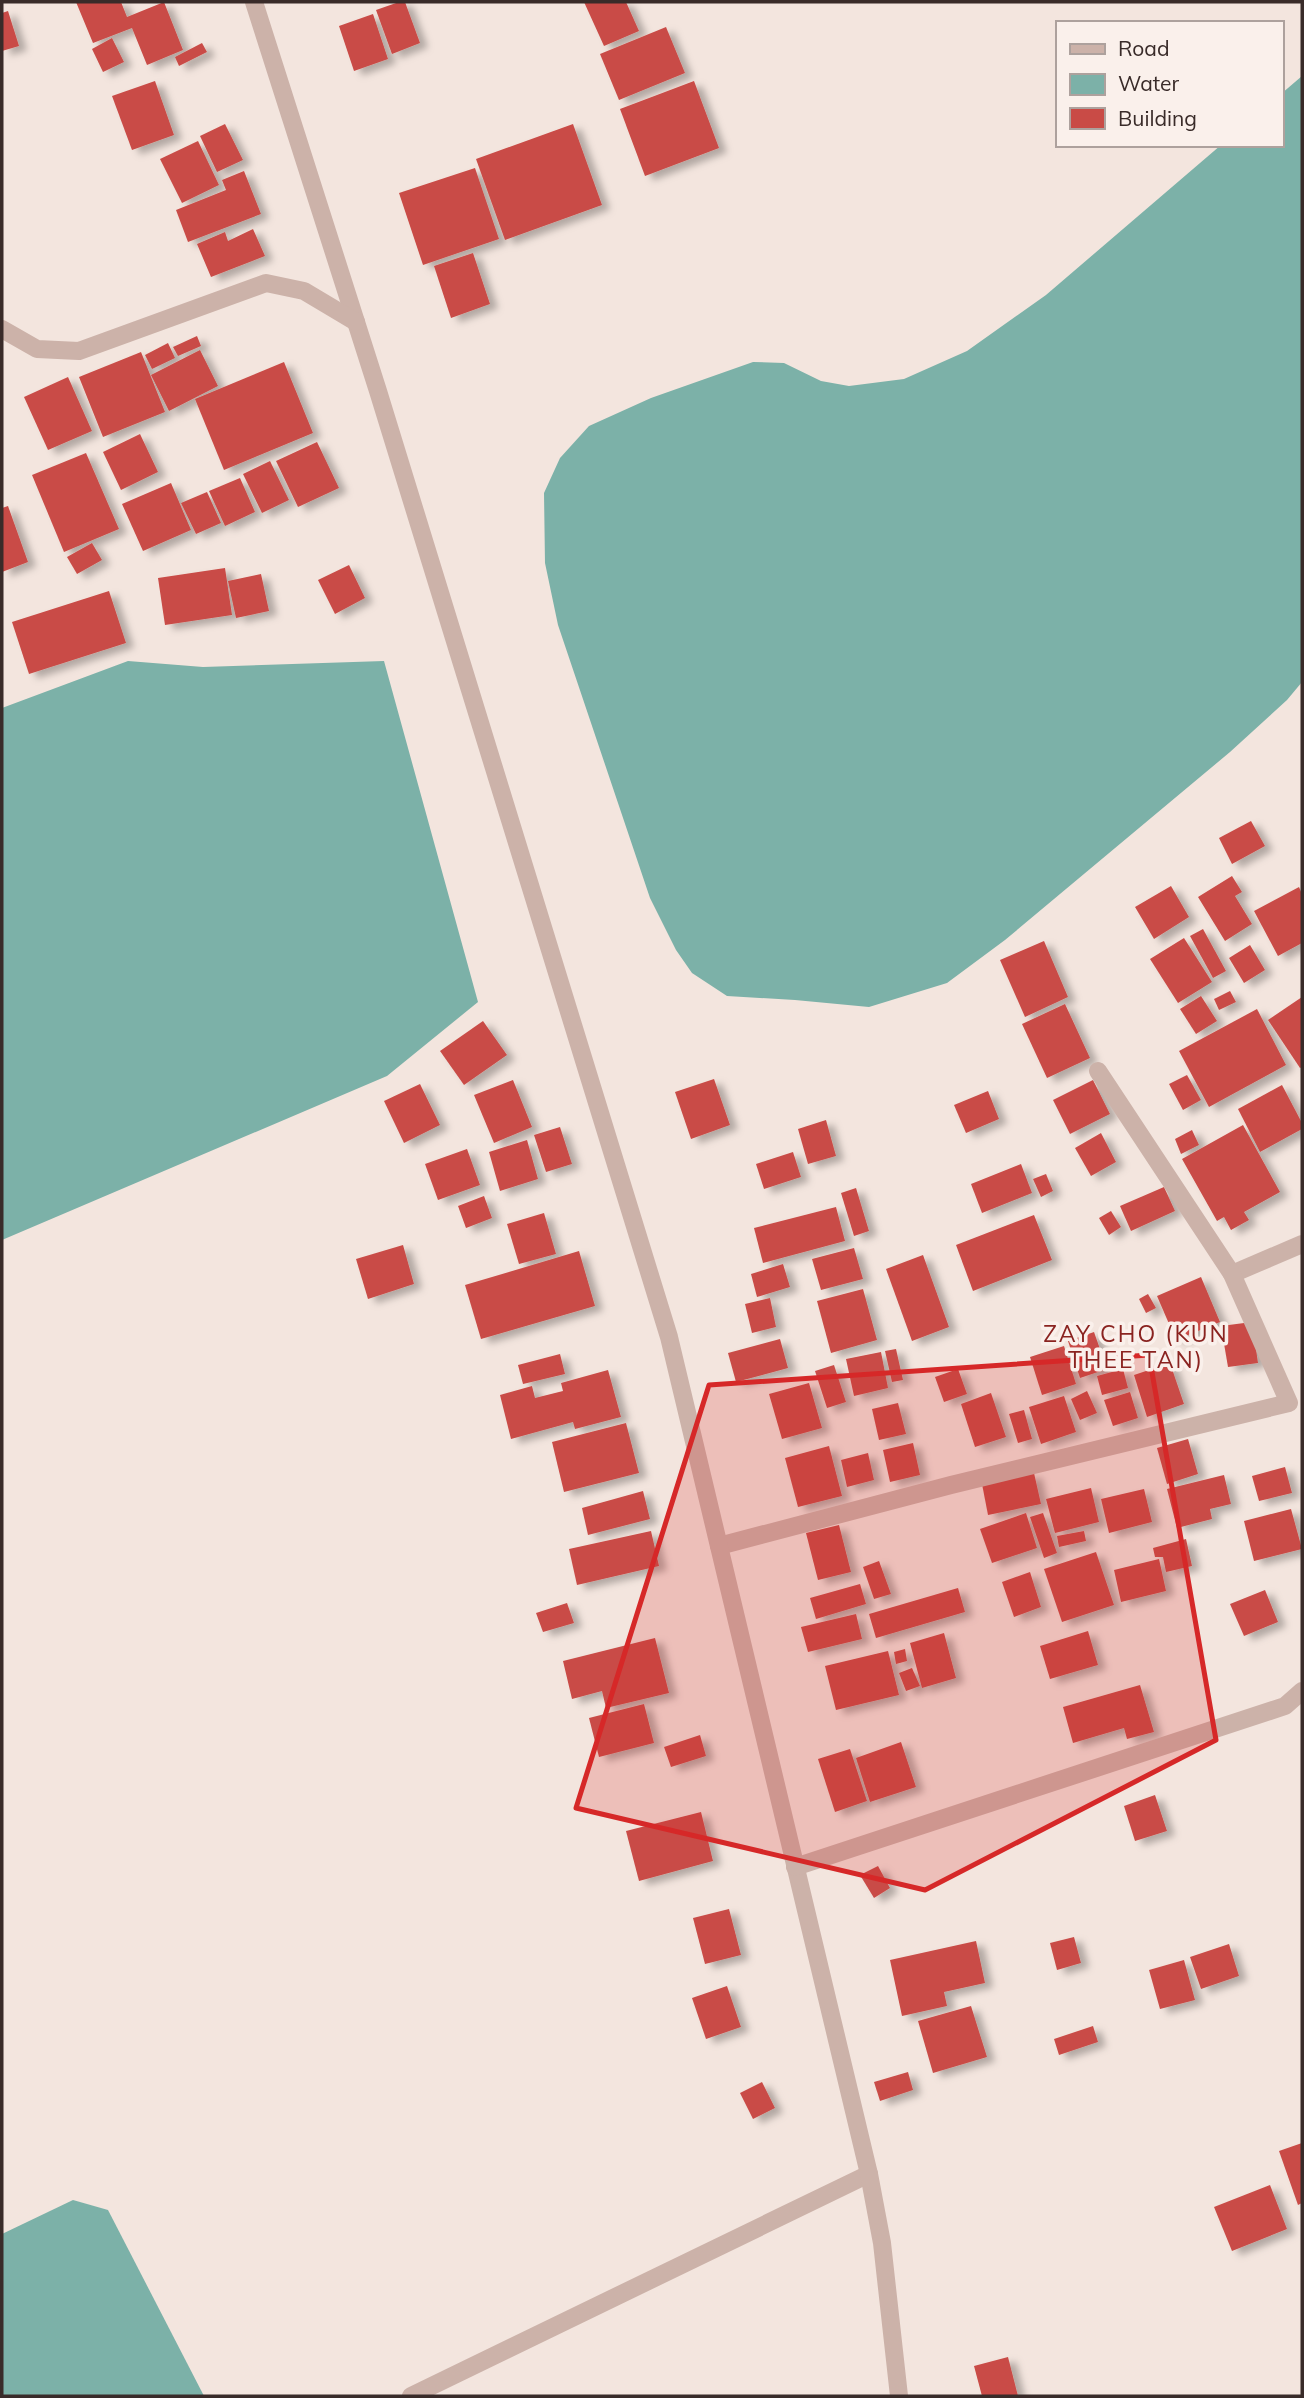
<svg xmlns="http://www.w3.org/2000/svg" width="1304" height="2398" font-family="Mulish,sans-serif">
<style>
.water{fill:#7cb1a8}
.building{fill:#c94b46;filter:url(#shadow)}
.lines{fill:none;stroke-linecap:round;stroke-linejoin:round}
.lane{stroke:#ccb2a9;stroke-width:18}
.street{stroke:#ccb2a9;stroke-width:18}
.marked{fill:#d62828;fill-opacity:0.2;stroke:#d62828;stroke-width:5;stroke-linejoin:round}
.labels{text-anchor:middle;stroke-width:7;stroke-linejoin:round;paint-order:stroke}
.quarter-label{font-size:23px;letter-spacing:2px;fill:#8a2320;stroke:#faf0eb}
</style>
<defs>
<filter id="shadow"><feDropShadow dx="8" dy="4.5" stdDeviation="3.5" flood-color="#0004"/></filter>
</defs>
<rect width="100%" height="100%" fill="#f3e5de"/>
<g class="water">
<path d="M1302,76V682L1287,700L1230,752L1005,940L947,983L869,1007L795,1000L727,996L692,973L676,950L650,898L558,625L545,563L544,493L560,458L589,426L651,398L753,362L784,363L821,381L849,386L904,379L967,351L1046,295L1221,145H1281V94Z"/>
<path d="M128,661L203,667L384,661L478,1002L387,1076L2,1240V708Z"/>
<path d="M73,2200L108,2210L204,2396H2V2234Z"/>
</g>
<g class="building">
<path d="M76,2H121L127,17L164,2L183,50L147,65L132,28L93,43Z"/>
<path d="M399,2H405L420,43L392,54L376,10Z"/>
<path d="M584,2H626L639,31L604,46Z"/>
<path d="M8,11L19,46L2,51V13Z"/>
<path d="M373,14L388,59L354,71L339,26Z"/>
<path d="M666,27L685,73L619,100L600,54Z"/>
<path d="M112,38L124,62L103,72L92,49Z"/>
<path d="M202,43L207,52L179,66L175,57Z"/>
<path d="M155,81L174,135L132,150L112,96Z"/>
<path d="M694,81L719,148L645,176L620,109Z"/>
<path d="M225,124L243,160L217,172L200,136Z"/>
<path d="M573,124L602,205L505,240L476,159Z"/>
<path d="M198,141L219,185L182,203L160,159Z"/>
<path d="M475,168L499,239L423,265L399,193Z"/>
<path d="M244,171L261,214L188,242L176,210L226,190L222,180Z"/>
<path d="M253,229L265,256L211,277L197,244L225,232L228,241Z"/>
<path d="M473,253L490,304L451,318L434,266Z"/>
<path d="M197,336L201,346L178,356L173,347Z"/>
<path d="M168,343L175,358L152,369L145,355Z"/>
<path d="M200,350L218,386L169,411L151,375Z"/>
<path d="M141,352L165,412L103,437L79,377Z"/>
<path d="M284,362L313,433L224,470L195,399Z"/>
<path d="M68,377L92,431L48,450L24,397Z"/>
<path d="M140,434L158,472L121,490L103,452Z"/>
<path d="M317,442L339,488L298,507L276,461Z"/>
<path d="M86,453L119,529L64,552L32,475Z"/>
<path d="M270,461L289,500L262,513L243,474Z"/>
<path d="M240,478L255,512L225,526L209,491Z"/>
<path d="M171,483L191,530L143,551L122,504Z"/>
<path d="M207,492L221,523L196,534L181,503Z"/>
<path d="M8,506L28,562L2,572V508Z"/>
<path d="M92,543L102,560L77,574L67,557Z"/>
<path d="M349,565L365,598L335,614L318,580Z"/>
<path d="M225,568L232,615L165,625L158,578Z"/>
<path d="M261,574L269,611L236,618L228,581Z"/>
<path d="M109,591L126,643L29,674L12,622Z"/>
<path d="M1251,821L1265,846L1232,864L1219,838Z"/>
<path d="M1232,876L1242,892L1235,896L1252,924L1225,941L1198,897Z"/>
<path d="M1171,886L1189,917L1154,939L1135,907Z"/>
<path d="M1299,887L1302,894V943L1278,956L1254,911Z"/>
<path d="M1203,929L1226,971L1213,978L1190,936Z"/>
<path d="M1184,938L1212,982L1178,1003L1150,959Z"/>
<path d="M1044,941L1068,997L1025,1017L1000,960Z"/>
<path d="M1250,945L1265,970L1244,983L1229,958Z"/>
<path d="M1230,991L1236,1002L1219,1010L1214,999Z"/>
<path d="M1201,996L1217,1021L1196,1034L1180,1009Z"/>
<path d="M1302,997V1067L1300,1068L1268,1020Z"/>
<path d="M1065,1004L1090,1058L1047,1078L1022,1024Z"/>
<path d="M1257,1009L1286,1065L1209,1107L1179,1051Z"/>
<path d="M483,1021L507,1055L464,1085L440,1051Z"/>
<path d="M1187,1075L1201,1100L1183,1110L1169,1084Z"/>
<path d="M714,1079L730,1125L691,1139L675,1092Z"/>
<path d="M513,1080L532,1127L494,1143L474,1095Z"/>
<path d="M1093,1080L1110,1114L1070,1134L1053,1100Z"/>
<path d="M420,1084L440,1125L404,1143L384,1101Z"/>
<path d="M1282,1085L1302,1123V1129L1260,1152L1238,1109Z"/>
<path d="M988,1091L999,1119L966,1133L954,1105Z"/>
<path d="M826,1120L836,1156L808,1164L798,1129Z"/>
<path d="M1243,1125L1280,1192L1244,1212L1249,1220L1231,1230L1224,1217L1217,1221L1182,1159Z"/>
<path d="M560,1127L572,1164L546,1172L534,1135Z"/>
<path d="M1192,1130L1199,1145L1181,1154L1175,1139Z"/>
<path d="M1101,1133L1116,1162L1091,1176L1075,1148Z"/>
<path d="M527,1140L538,1179L500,1191L489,1152Z"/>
<path d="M467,1149L480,1185L438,1200L425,1164Z"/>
<path d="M793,1152L801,1177L764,1189L756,1164Z"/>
<path d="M1021,1164L1032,1193L982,1213L971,1184Z"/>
<path d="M1046,1174L1053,1191L1041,1197L1033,1179Z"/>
<path d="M1164,1187L1175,1211L1131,1231L1120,1206Z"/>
<path d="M856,1188L869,1231L854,1236L841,1193Z"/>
<path d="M484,1196L492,1218L466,1228L458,1206Z"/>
<path d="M836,1207L845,1241L763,1263L754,1228Z"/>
<path d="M1111,1211L1121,1227L1109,1235L1099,1218Z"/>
<path d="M544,1213L556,1254L519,1264L507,1224Z"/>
<path d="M1034,1215L1052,1260L973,1291L956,1245Z"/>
<path d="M403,1245L414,1284L368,1299L356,1259Z"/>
<path d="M854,1248L863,1279L821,1290L812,1259Z"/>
<path d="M579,1251L595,1306L481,1339L465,1285Z"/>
<path d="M923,1255L949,1327L912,1341L886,1269Z"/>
<path d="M783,1264L790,1287L757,1297L751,1274Z"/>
<path d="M1201,1277L1220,1322L1176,1340L1157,1296Z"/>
<path d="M863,1289L877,1340L831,1353L817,1301Z"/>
<path d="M1148,1294L1156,1308L1146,1313L1139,1299Z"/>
<path d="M770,1298L776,1327L752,1333L745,1304Z"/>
<path d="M1252,1322L1258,1363L1228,1367L1221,1326Z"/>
<path d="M1094,1332L1107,1369L1080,1378L1068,1341Z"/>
<path d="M780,1339L788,1368L736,1382L728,1353Z"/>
<path d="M1064,1346L1076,1384L1042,1395L1030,1357Z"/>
<path d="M896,1349L903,1380L892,1382L885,1351Z"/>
<path d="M881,1352L888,1388L854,1396L846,1359Z"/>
<path d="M560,1354L565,1374L523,1384L518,1365Z"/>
<path d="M1170,1363L1184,1404L1147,1417L1134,1375Z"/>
<path d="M834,1365L846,1402L827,1408L815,1371Z"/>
<path d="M958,1369L967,1394L944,1402L935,1377Z"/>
<path d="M1123,1369L1128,1388L1102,1395L1097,1376Z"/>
<path d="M608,1370L621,1417L575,1429L573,1422L511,1439L500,1395L532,1386L535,1398L563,1391L561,1383Z"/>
<path d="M809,1383L822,1428L782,1439L769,1394Z"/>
<path d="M1087,1391L1097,1413L1080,1420L1071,1399Z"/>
<path d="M1130,1392L1138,1418L1113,1426L1104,1400Z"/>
<path d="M991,1393L1006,1437L975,1447L961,1404Z"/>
<path d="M1064,1396L1076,1432L1041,1444L1029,1407Z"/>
<path d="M898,1403L906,1434L879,1440L872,1409Z"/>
<path d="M1024,1410L1032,1439L1018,1443L1009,1414Z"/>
<path d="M626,1423L639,1473L564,1492L552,1442Z"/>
<path d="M1188,1439L1198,1474L1167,1484L1157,1448Z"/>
<path d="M913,1443L920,1475L890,1482L883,1450Z"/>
<path d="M829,1446L842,1496L798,1507L785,1458Z"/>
<path d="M868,1453L874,1480L847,1487L841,1460Z"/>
<path d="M1285,1467L1292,1493L1259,1501L1252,1476Z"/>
<path d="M1034,1473L1041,1504L988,1515L982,1484Z"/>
<path d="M1224,1475L1231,1504L1210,1509L1212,1519L1177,1528L1167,1489Z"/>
<path d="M1091,1488L1099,1522L1055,1533L1046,1499Z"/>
<path d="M1144,1489L1152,1522L1109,1533L1101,1499Z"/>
<path d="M643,1491L650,1519L588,1535L582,1508Z"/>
<path d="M1291,1509L1302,1549L1254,1561L1244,1521Z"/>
<path d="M1026,1513L1037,1548L992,1563L980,1529Z"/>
<path d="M1043,1513L1057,1553L1044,1558L1030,1517Z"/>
<path d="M839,1525L851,1572L818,1580L806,1533Z"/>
<path d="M651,1531L659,1566L577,1585L569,1549Z"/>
<path d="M1084,1531L1086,1541L1059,1547L1057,1536Z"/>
<path d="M1186,1539L1192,1566L1166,1572L1163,1557H1155L1153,1548Z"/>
<path d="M1096,1552L1114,1605L1062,1622L1044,1569Z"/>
<path d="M1159,1559L1166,1591L1121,1602L1114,1570Z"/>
<path d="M879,1561L891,1594L874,1599L863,1567Z"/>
<path d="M1030,1572L1041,1607L1014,1617L1002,1582Z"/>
<path d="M860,1584L866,1604L816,1619L810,1598Z"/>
<path d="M958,1588L965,1612L876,1638L869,1614Z"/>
<path d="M1265,1590L1278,1622L1244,1636L1230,1604Z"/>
<path d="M567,1603L574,1623L543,1632L536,1613Z"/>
<path d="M856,1614L862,1639L808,1652L801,1627Z"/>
<path d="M1088,1631L1098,1665L1050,1679L1040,1646Z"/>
<path d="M944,1633L956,1678L922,1688L910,1643Z"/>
<path d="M655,1638L669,1693L606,1708L602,1691L572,1699L563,1661Z"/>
<path d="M905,1649L907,1661L896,1664L894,1652Z"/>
<path d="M888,1651L899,1695L836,1710L825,1666Z"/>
<path d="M912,1668L920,1686L906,1691L899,1673Z"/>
<path d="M1140,1685L1154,1732L1127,1739L1124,1728L1073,1743L1063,1707Z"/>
<path d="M644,1704L654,1743L599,1757L589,1718Z"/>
<path d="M700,1735L706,1756L671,1767L664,1747Z"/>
<path d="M901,1742L916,1787L870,1802L856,1758Z"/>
<path d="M850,1749L867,1801L835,1812L818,1759Z"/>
<path d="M1155,1795L1167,1831L1135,1841L1124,1806Z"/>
<path d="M701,1812L713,1861L639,1881L626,1831Z"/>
<path d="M878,1866L890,1888L874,1898L860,1875Z"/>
<path d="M729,1909L741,1955L705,1964L693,1918Z"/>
<path d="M1074,1937L1081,1963L1057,1970L1050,1943Z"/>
<path d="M976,1941L985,1983L944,1992L947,2006L902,2016L890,1960Z"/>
<path d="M1229,1944L1239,1976L1201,1989L1190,1957Z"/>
<path d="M1184,1960L1195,2000L1160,2009L1149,1970Z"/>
<path d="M727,1986L741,2027L706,2039L692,1998Z"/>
<path d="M971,2006L987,2057L933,2073L918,2021Z"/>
<path d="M1093,2026L1098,2042L1059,2055L1054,2039Z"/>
<path d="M908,2072L913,2090L880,2101L874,2082Z"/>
<path d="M762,2082L775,2108L753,2119L740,2093Z"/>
<path d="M1302,2143V2203L1298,2205L1279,2151Z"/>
<path d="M1270,2185L1287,2229L1232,2251L1214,2207Z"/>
<path d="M1008,2357L1018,2396H982L974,2366Z"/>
</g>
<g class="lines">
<g class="lane">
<path d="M1232,1274L1302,1244"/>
<path d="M719,1546L951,1485L1289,1403L1232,1274L1098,1071"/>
<path d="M411,2396L869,2174"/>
</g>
<g class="street">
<path d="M254,2L378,391L669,1337L869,2174L882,2243L899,2396"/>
<path d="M2,329L37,349L79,351L266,283L304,291L356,322"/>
<path d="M795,1867L1285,1706L1302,1691"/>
</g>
</g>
<path class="marked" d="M1149,1355L1216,1740L925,1890L576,1808L709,1385Z"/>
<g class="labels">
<g class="quarter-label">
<text x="1136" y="1342">ZAY CHO (KUN<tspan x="1136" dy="26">THEE TAN)</tspan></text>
</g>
</g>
<rect width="1304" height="2398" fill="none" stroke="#392b29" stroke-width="7"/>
<rect x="1056" y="21" width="228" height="126" fill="#faf0eb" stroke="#ada19d" stroke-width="2"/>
<rect x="1070" y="44" width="35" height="10" fill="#ccb2a9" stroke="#ada19d" stroke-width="2"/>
<text x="1118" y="56" font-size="21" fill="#392b29">Road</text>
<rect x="1070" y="74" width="35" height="21" fill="#7cb1a8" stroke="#ada19d" stroke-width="2"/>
<text x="1118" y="91" font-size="21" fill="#392b29">Water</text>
<rect x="1070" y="108" width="35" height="21" fill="#c94b46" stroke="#ada19d" stroke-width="2"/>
<text x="1118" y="126" font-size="21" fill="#392b29">Building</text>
</svg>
